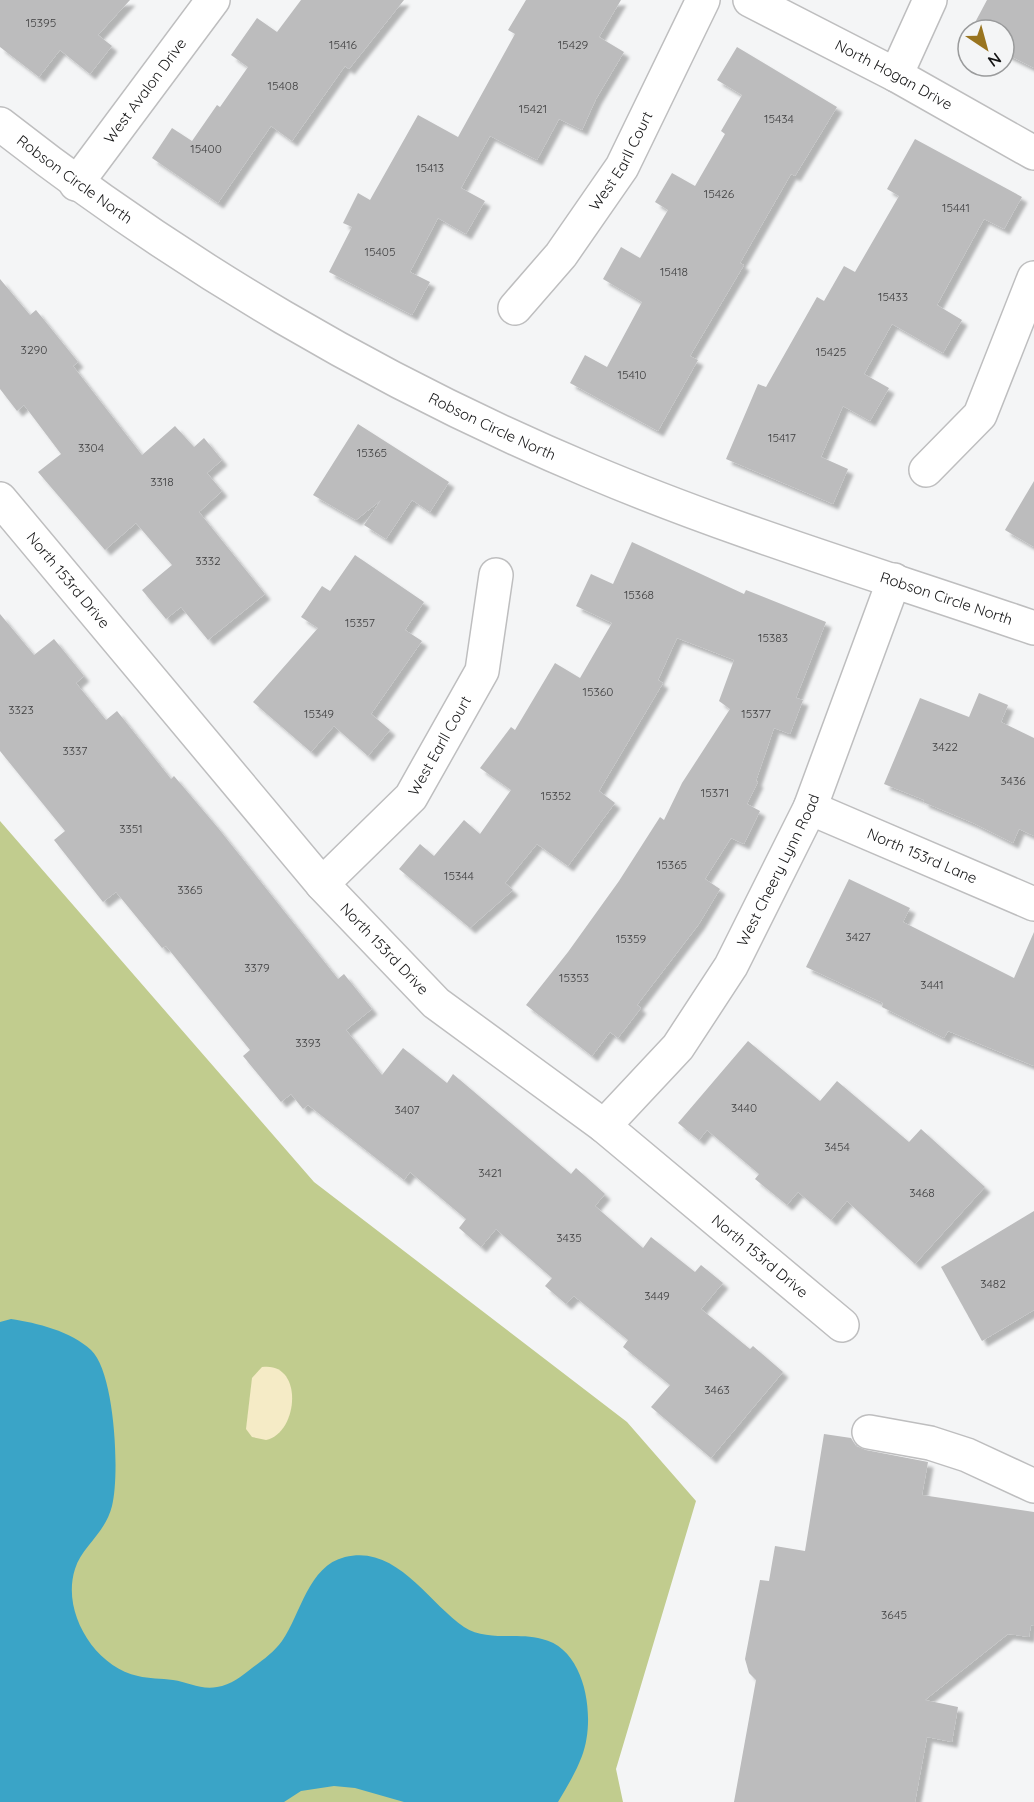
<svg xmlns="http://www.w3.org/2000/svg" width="1034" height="1802" font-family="Quicksand,sans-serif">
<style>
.green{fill:#c1cc8e}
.sand{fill:#f5ebc6}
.water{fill:#3aa4c7}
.building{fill:#bcbcbd;filter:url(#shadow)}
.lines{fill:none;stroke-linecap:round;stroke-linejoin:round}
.minor-casing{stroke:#bebebf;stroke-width:36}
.minor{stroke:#fff;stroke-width:33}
.labels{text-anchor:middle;stroke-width:5;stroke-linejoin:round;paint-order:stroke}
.number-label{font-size:12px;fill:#3e3e3f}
.street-label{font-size:15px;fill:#141415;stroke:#f4f5f6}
</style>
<defs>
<filter id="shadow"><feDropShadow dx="5.5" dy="5.5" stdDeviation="1.5" flood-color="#0004"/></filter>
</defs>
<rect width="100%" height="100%" fill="#f4f5f6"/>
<path class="green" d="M0,821L314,1182L627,1422L696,1501L616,1769L623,1802H0Z"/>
<path class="sand" d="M262,1367C304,1361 299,1433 266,1440L252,1437L246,1429L252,1378Z"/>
<path class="water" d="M11,1319C37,1323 71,1331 91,1350C115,1372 120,1475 112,1506C105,1534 82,1546 75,1569C61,1612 95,1667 138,1676C149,1679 161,1678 173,1680C188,1682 201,1690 217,1687C231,1685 242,1676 252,1668C263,1660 274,1652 282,1641C301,1614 308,1566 345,1557C396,1544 428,1602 464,1627C487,1642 517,1632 542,1639C587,1649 596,1720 582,1756C576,1772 567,1787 558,1802H404L355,1788L334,1786L301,1791L284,1802H0V1322Z"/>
<g class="building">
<path d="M0,0H130L98,35L112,46L90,74L60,50L39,77L0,47Z"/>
<path d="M301,0H404L349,69L345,66L292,141L271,126L218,203L152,158L172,128L192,141L217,105L220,107L248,67L231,55L257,18L277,32Z"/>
<path d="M526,0H621L599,37L624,52L596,99L582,130L559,119L537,160L490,136L461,188L485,201L466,234L438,218L410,272L430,282L412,315L329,272L352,227L343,223L358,193L370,200L418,115L458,137L515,34L508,30Z"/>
<path d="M987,0H1034V68L1004,53V30H971Z"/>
<path d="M737,47L837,107L795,176L791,174L740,263L744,265L690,356L698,360L658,431L570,383L585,355L607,367L642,302L603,279L621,247L640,258L668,210L655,202L672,173L695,186L725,134L721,131L742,95L717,80Z"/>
<path d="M915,139L1022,197L1004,229L984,219L937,305L962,320L943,353L892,324L864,374L889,388L870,421L843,406L821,457L848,469L833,504L726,459L758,384L766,387L817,297L824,301L844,266L855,272L899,196L887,189Z"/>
<path d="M0,279L30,315L36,310L78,362L73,366L142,455L175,426L194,447L204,438L222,460L207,473L222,491L199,512L265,594L208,640L181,607L166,619L142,590L172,565L136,523L105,550L38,472L61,454L24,405L17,411L0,389Z"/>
<path d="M358,424L449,482L430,512L412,500L386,539L364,525L381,500L356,520L313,495Z"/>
<path d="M1034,481V547L1005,530Z"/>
<path d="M632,542L744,594L746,590L826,622L796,698L803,700L790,734L774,728L756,781L758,782L747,804L760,811L744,844L731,838L705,879L720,889L699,924L637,1005L641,1008L618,1038L610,1032L592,1056L526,1005L568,952L619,881L660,817L664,820L682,783L730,709L719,701L734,660L677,638L658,680L663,683L599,791L615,803L568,866L537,844L505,883L513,890L470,928L399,869L420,844L434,856L464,820L480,834L511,790L480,768L511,727L515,730L555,663L580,678L612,623L576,606L591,574L613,584Z"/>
<path d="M355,555L424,602L405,630L422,641L371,714L390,730L368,756L334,726L311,752L253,702L318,628L301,617L322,586L330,591Z"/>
<path d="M0,614L34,655L54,639L84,676L76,683L106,720L117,711L171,779L174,776L218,828L338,979L344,974L372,1009L346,1030L382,1075L403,1048L447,1083L453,1074L571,1174L576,1168L605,1194L595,1206L643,1248L651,1237L695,1272L701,1265L723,1283L701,1309L750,1349L753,1346L783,1372L711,1458L651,1407L670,1385L623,1347L628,1340L574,1296L566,1304L545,1286L552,1278L496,1229L481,1247L459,1228L466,1219L410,1172L404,1180L308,1105L303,1109L291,1094L281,1102L243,1056L250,1050L166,946L162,948L116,892L103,902L54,840L65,831L0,751Z"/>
<path d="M979,693L1008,705L1001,722L1034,738V836L1019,829L1013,843L973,823L923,802L924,800L884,784L920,698L969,717Z"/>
<path d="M849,879L910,908L903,922L1014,978L1034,932V1066L948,1031L944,1038L882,1007L883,1003L806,967Z"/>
<path d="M748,1041L820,1101L837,1081L909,1142L921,1129L985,1187L915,1264L847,1201L831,1220L798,1192L787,1205L755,1179L759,1174L707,1130L699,1140L678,1123Z"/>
<path d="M1034,1211V1310L982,1341L941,1267Z"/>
<path d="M824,1434L851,1438L856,1446L866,1450L928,1462L922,1495L1034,1512V1626L1031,1625L1029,1637L1008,1634L925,1700L958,1707L952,1742L927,1737L915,1802H734L756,1680L749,1673L745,1659L760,1580L769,1581L775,1546L805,1551Z"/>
</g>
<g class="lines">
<g class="minor-casing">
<g id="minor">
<path id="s1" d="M750,0L896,75L1034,153"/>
<path d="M896,75L930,0"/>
<path id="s2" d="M0,124C179,265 380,383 590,471C734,532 886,577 1034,628"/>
<path id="s3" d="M76,184L213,0"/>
<path id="s4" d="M515,308L561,255L622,167L703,0"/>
<path d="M926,470L980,415L1034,278"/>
<path id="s5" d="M0,499L322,884L436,1003L604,1126L842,1325"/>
<path id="s6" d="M810,808L1034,904"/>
<path id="s7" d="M322,884L411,797L482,671L496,575"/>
<path id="s8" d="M604,1126L678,1047L731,966L810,808L894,580"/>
<path d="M869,1432L930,1443L967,1455L1034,1486"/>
</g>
</g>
<use href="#minor" class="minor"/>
</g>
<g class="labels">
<g class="number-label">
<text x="41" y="27">15395</text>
<text x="343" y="49">15416</text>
<text x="573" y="49">15429</text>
<text x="283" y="90">15408</text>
<text x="533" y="113">15421</text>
<text x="779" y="123">15434</text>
<text x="206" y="153">15400</text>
<text x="430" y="172">15413</text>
<text x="719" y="198">15426</text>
<text x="956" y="212">15441</text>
<text x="380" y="256">15405</text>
<text x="674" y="276">15418</text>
<text x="893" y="301">15433</text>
<text x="34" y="354">3290</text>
<text x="831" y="356">15425</text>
<text x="632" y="379">15410</text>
<text x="782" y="442">15417</text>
<text x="91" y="452">3304</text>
<text x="372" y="457">15365</text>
<text x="162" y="486">3318</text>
<text x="208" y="565">3332</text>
<text x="639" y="599">15368</text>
<text x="360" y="627">15357</text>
<text x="773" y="642">15383</text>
<text x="598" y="696">15360</text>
<text x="21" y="714">3323</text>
<text x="319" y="718">15349</text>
<text x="756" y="718">15377</text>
<text x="945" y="751">3422</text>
<text x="75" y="755">3337</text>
<text x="1013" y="785">3436</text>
<text x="715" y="797">15371</text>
<text x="556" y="800">15352</text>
<text x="131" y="833">3351</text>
<text x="672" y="869">15365</text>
<text x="459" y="880">15344</text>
<text x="190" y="894">3365</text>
<text x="858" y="941">3427</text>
<text x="631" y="943">15359</text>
<text x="257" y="972">3379</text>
<text x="574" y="982">15353</text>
<text x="932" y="989">3441</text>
<text x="308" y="1047">3393</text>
<text x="744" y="1112">3440</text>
<text x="407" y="1114">3407</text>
<text x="837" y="1151">3454</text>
<text x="490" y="1177">3421</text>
<text x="922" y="1197">3468</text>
<text x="569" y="1242">3435</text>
<text x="993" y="1288">3482</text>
<text x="657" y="1300">3449</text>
<text x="717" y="1394">3463</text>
<text x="894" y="1619">3645</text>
</g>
<g class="street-label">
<text dy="5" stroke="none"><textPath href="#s1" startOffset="162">North Hogan Drive</textPath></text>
<text dy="5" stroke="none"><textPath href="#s3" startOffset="116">West Avalon Drive</textPath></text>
<text dy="5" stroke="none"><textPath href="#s4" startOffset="182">West Earll Court</textPath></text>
<text dy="5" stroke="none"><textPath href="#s2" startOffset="93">Robson Circle North</textPath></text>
<text dy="5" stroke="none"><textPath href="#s2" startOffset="579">Robson Circle North</textPath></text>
<text dy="5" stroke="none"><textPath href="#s5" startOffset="106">North 153rd Drive</textPath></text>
<text dy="5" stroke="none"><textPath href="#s2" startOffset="1065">Robson Circle North</textPath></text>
<text dy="5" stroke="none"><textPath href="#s7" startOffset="183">West Earll Court</textPath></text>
<text dy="5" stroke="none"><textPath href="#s6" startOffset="122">North 153rd Lane</textPath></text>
<text dy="5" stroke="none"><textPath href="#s8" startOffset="312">West Cheery Lynn Road</textPath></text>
<text dy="5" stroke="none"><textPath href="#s5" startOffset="592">North 153rd Drive</textPath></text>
<text dy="5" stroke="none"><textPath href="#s5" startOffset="1078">North 153rd Drive</textPath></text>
</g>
</g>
<g transform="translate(986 48) rotate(144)"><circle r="28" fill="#f4f5f6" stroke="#9a9b9c" stroke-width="1.5"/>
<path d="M0-4.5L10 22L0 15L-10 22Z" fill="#99741f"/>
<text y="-9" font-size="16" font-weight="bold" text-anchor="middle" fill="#141415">N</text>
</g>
</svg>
